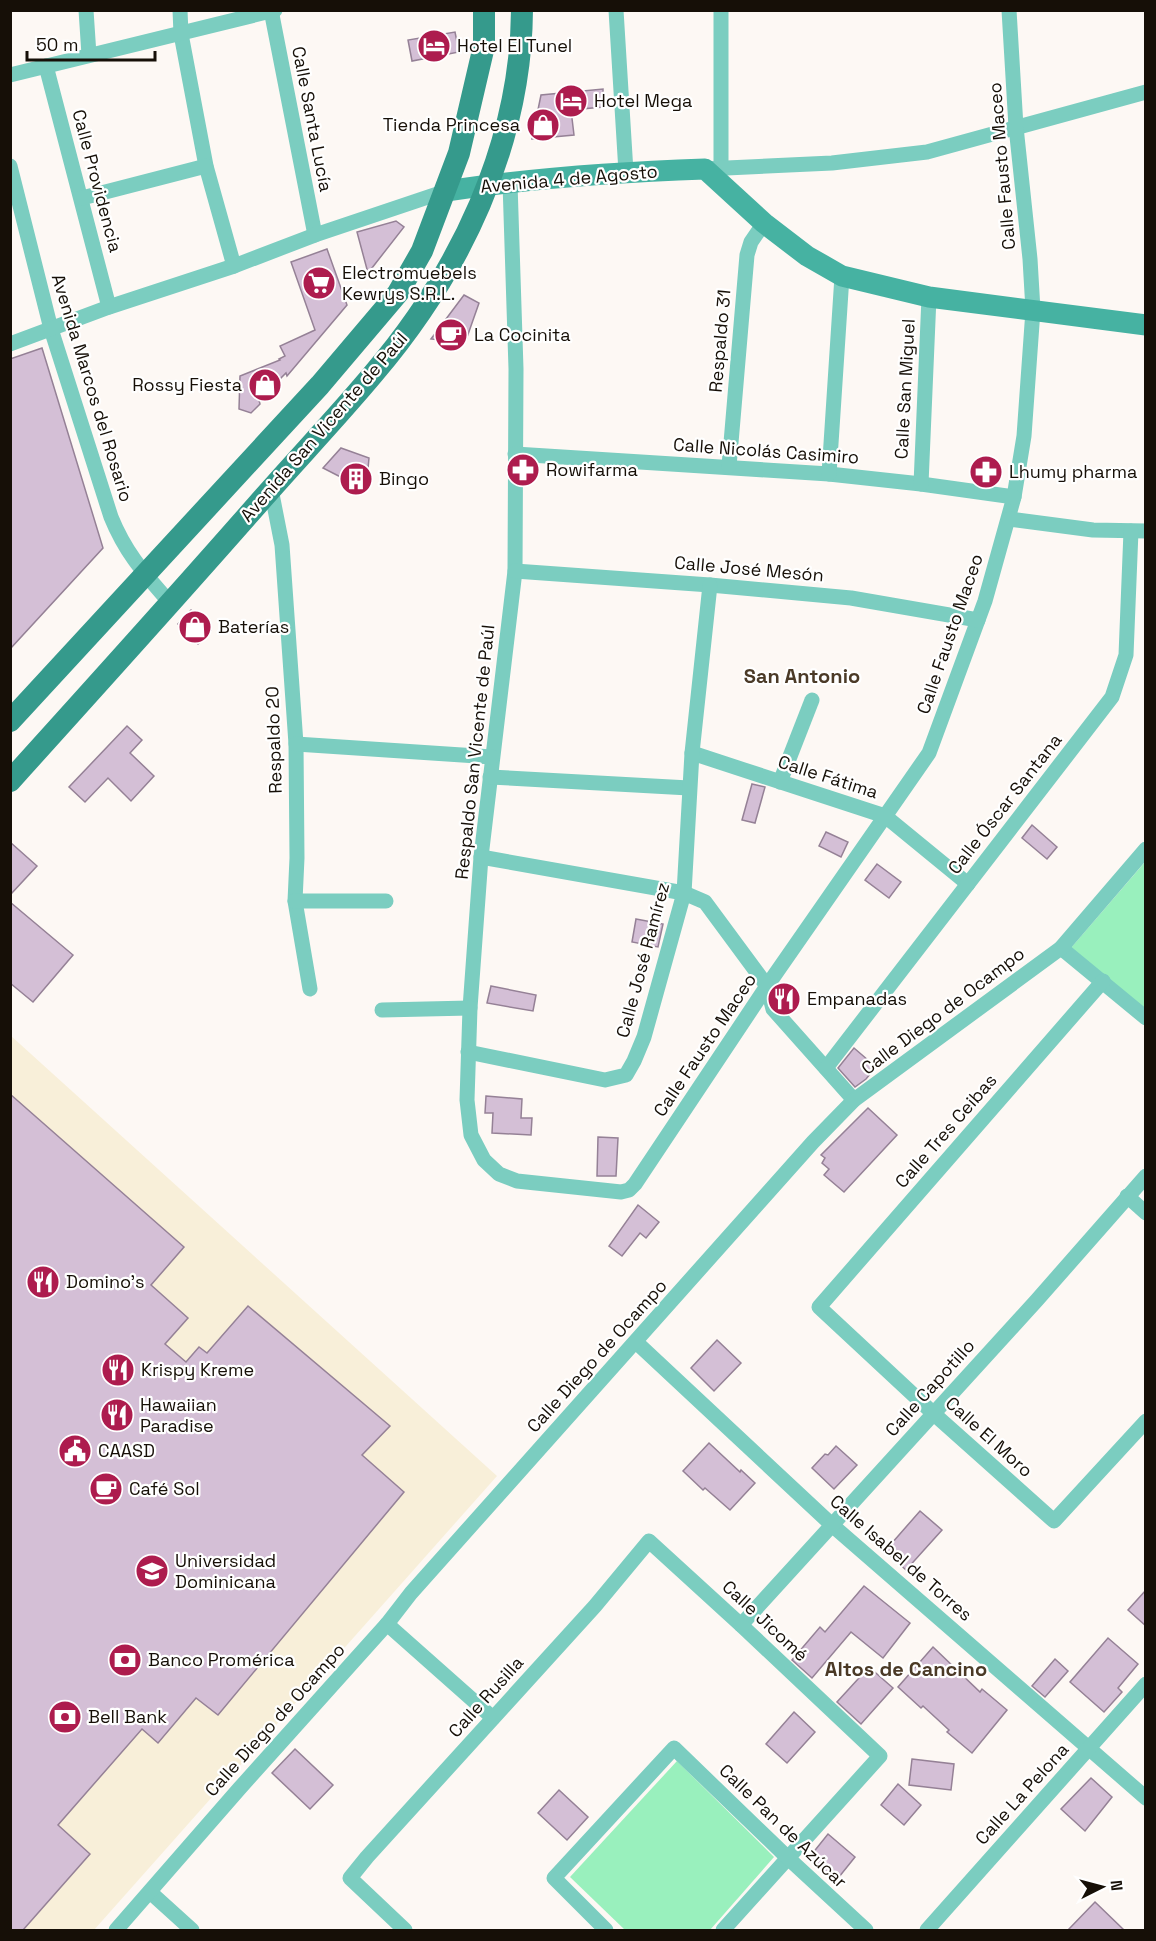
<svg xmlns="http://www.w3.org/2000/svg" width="1156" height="1941" font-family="'Space Grotesk',sans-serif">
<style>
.commercial{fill:#f8efd9}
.green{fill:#99f0bd}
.building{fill:#d4bfd6;stroke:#958196;stroke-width:1.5}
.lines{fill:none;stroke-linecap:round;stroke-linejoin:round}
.minor{stroke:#7bcdc0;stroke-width:15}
.secondary{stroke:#46b2a2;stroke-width:21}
.primary{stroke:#359a8c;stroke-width:22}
.labels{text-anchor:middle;stroke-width:4.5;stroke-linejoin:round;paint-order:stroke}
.poi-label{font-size:18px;fill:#160f07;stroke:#fff;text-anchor:start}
.street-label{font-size:18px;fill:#160f07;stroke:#fff}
.neighbourhood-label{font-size:20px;font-weight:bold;fill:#4b3a27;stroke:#fff}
</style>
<rect width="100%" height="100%" fill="#fdf8f4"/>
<path class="commercial" d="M10,1035L497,1476L94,1930H11Z"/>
<g class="green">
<path d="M1145,862V1013L1070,949Z"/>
<path d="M677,1761L774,1857L710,1930H625L570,1877Z"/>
</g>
<g class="building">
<path d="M455,32L459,52L412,61L408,40Z"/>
<path d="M603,89V107L571,110L574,135L532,139L541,95Z"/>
<path d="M396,221L404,227L368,273L357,232Z"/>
<path d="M327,249L347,305L287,376L286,373L259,400L260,404L251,413L239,409L240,376L280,360L279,359L285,356L280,346L315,330L291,262Z"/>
<path d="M464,295L479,303L465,343L431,339Z"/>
<path d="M42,348L103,548L10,649V359Z"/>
<path d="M341,448L369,458L366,490L323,468Z"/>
<path d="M191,610L211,630L198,644L178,624Z"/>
<path d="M127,726L142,740L130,753L154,776L131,801L108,778L85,802L69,787Z"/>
<path d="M752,784L765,787L755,823L742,820Z"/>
<path d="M1032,825L1057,847L1047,859L1022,838Z"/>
<path d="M826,832L848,842L841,857L819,846Z"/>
<path d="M10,842L37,866L10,895Z"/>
<path d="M877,864L901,882L889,898L865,880Z"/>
<path d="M10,902L73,955L33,1002L10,983Z"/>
<path d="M636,919L663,924L658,947L632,942Z"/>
<path d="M491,986L536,995L533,1011L487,1003Z"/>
<path d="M854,1048L876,1067L866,1079L855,1087L838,1068Z"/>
<path d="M10,1094L184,1247L151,1285L188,1318L165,1344L186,1362L199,1347L207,1353L248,1306L390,1426L362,1455L404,1492L218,1715L196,1698L158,1743L142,1729L58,1825L90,1854L23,1930H10Z"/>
<path d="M486,1096L522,1099L521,1118H532L531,1135L492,1133L493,1113H485Z"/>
<path d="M868,1108L897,1135L844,1192L824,1175L829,1169L822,1163L825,1158L821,1155Z"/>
<path d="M598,1137L618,1138L616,1176H597Z"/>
<path d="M638,1205L659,1222L646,1238L640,1233L622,1256L609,1246Z"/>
<path d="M717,1340L741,1363L714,1391L691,1368Z"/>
<path d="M709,1443L740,1472L741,1470L755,1483L730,1510L705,1488L703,1490L683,1471Z"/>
<path d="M836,1446L857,1465L834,1489L812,1468L825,1454L828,1455Z"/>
<path d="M920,1511L942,1530L906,1570L885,1551Z"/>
<path d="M864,1586L910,1623L883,1658L851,1632L812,1678L792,1660L820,1627L825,1632Z"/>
<path d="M1146,1590V1626L1128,1610Z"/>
<path d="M1108,1638L1138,1664L1118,1688L1122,1692L1104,1712L1070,1682Z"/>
<path d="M933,1647L980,1692L982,1689L1007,1710L972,1753L947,1732L949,1730L923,1706L921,1708L898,1687Z"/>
<path d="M1055,1659L1068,1671L1045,1697L1032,1686Z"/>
<path d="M869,1667L893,1688L861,1724L837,1702Z"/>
<path d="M794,1712L815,1732L787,1763L766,1744Z"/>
<path d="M295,1749L333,1785L310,1809L272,1773Z"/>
<path d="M912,1759L954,1764L951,1790L909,1785Z"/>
<path d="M1091,1778L1112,1797L1085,1831L1061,1809Z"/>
<path d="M898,1784L921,1805L904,1825L881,1805Z"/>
<path d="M559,1790L588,1817L567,1840L538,1813Z"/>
<path d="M828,1834L855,1857L835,1882L808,1859Z"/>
<path d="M1095,1902L1124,1930H1068Z"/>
</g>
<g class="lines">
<g class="minor">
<path d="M86,10L89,55"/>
<path d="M180,10L181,34L206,166L234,266"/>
<path d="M271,10L315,235"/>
<path d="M616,10L626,172"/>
<path d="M721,10V168"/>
<path d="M46,66L109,307"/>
<path d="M10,75L275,10"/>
<path d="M10,166L51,329L111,517C126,554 145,574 171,604"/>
<path d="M705,169L832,163L927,152L1146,92"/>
<path d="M510,183L516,369L515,571L481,857L470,1008L467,1100L471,1135L484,1160L499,1174L517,1181L621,1192L629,1190L635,1184L767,986L929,753L985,601L1014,497L1024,436L1033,310L1030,259L1016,127L1009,10"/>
<path d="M82,198L206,166"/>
<path d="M10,344L109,307L234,266L315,235L446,191"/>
<path d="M515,454L829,474L921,484L1014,497"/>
<path d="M729,466L747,255L751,242L764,223"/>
<path d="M829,474L842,276"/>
<path d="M921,484L929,297"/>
<path d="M271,489L282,545L296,744L297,858L295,901L310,989"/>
<path d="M1009,519L1093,530L1146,531"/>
<path d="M515,571L710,585L851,598L978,620"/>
<path d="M296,744L492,757"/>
<path d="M692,753L885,816L968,884"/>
<path d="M490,777L689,788"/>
<path d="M780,782L812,700"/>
<path d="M481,857L684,893L705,902L767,986L773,1009L854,1100"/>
<path d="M295,901H386"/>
<path d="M1061,948L1146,1018"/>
<path d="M1103,981L819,1307L934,1414L1054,1521L1146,1421"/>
<path d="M382,1010L470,1008"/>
<path d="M468,1052L605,1080L626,1075L634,1061L644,1037L684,893L692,753L710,585"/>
<path d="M826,1068L1112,697L1126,655L1131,531"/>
<path d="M1127,1196L1146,1213"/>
<path d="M636,1342L832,1525L1146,1798"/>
<path d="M387,1624L493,1718"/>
<path d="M741,1625L1037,1300L1146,1176"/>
<path d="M150,1892L192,1930"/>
<path d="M116,1930L239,1789L387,1624L411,1593L813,1142L854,1100L1061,948L1146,849"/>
<path d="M405,1930L350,1878L367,1857L595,1606L649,1541L741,1625L880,1756L723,1930"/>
<path d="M606,1930L554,1878L674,1748L788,1858L866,1930"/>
<path d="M927,1930L1146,1684"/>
</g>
<path class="secondary" d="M446,191C532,178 618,172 705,169L764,223L807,256L842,276L929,297L1146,325"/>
<g class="primary">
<path d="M10,721L320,385L398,293L422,251L459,153L484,46V10"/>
<path d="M10,781C95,687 180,593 264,497C300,456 339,415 374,373C460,272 521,145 522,10"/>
</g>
</g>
<defs>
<g id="hotel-disc" transform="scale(1.725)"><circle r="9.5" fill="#ad1c4e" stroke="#fff"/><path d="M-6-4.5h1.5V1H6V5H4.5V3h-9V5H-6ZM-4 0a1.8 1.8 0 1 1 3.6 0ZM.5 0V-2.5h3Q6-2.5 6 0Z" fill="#fff"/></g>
<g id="shop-disc" transform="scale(1.725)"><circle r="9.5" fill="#ad1c4e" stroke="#fff"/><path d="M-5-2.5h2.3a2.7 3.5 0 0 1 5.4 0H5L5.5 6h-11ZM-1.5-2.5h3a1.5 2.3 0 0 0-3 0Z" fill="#fff"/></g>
<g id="supermarket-disc" transform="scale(1.725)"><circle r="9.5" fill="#ad1c4e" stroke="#fff"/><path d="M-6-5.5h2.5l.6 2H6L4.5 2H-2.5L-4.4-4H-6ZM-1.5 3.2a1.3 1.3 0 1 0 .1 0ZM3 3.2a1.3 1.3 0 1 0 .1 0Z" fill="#fff"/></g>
<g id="cafe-disc" transform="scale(1.725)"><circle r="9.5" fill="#ad1c4e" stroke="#fff"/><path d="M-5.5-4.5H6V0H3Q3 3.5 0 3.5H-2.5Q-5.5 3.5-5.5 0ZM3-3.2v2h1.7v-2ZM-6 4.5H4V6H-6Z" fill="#fff"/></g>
<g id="pharmacy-disc" transform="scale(1.725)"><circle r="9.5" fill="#ad1c4e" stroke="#fff"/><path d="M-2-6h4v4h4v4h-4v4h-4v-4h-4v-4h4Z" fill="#fff"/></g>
<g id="building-disc" transform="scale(1.725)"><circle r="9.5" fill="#ad1c4e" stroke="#fff"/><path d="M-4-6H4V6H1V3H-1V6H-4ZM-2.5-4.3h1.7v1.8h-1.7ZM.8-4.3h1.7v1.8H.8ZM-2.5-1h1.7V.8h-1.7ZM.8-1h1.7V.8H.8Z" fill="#fff"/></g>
<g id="restaurant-disc" transform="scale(1.725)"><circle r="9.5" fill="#ad1c4e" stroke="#fff"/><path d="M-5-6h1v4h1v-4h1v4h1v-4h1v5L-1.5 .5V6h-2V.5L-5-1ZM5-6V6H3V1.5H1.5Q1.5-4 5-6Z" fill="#fff"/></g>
<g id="civic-disc" transform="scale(1.725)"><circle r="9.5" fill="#ad1c4e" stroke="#fff"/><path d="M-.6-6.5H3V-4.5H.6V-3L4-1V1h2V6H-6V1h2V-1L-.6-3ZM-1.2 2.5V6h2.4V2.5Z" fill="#fff"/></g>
<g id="university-disc" transform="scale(1.725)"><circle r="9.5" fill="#ad1c4e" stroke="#fff"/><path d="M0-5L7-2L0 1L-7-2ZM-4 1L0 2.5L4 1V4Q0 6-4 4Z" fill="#fff"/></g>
<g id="bank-disc" transform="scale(1.725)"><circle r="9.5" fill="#ad1c4e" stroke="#fff"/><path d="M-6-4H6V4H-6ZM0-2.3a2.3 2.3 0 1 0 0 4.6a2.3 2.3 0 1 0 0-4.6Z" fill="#fff"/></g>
</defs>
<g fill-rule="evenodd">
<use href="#hotel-disc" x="434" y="46"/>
<use href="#hotel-disc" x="571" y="101"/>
<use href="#shop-disc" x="543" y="125"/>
<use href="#supermarket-disc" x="319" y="283"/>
<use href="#cafe-disc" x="451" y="335"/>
<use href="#shop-disc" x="265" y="385"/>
<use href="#pharmacy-disc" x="523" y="470"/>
<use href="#pharmacy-disc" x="986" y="472"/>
<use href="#building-disc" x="356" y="479"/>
<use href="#shop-disc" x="195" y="627"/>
<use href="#restaurant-disc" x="784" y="999"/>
<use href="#restaurant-disc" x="43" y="1282"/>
<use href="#restaurant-disc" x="118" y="1370"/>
<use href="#restaurant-disc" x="117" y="1415"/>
<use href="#civic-disc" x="75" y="1451"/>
<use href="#cafe-disc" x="106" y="1489"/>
<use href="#university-disc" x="152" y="1571"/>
<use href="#bank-disc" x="125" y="1660"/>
<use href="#bank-disc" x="65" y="1717"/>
</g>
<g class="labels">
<g class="poi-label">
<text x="457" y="52">Hotel El Tunel</text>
<text x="594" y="107">Hotel Mega</text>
<text x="520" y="131" text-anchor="end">Tienda Princesa</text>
<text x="342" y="279">Electromuebels<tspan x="342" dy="21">Kewrys S.R.L.</tspan></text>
<text x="474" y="341">La Cocinita</text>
<text x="242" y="391" text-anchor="end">Rossy Fiesta</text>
<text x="546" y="476">Rowifarma</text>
<text x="1009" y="478">Lhumy pharma</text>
<text x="379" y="485">Bingo</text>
<text x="218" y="633">Baterías</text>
<text x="807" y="1005">Empanadas</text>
<text x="66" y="1288">Domino's</text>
<text x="141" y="1376">Krispy Kreme</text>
<text x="140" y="1411">Hawaiian<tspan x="140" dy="21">Paradise</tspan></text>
<text x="98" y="1457">CAASD</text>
<text x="129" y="1495">Café Sol</text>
<text x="175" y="1567">Universidad<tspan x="175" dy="21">Dominicana</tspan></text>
<text x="148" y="1666">Banco Promérica</text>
<text x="88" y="1723">Bell Bank</text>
</g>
<g class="street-label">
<text transform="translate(312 119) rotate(79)" y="6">Calle Santa Lucía</text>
<text transform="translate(1002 166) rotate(-95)" y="6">Calle Fausto Maceo</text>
<text transform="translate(569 179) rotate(-5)" y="6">Avenida 4 de Agosto</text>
<text transform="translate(97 181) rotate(75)" y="6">Calle Providencia</text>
<text transform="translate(720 341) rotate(-85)" y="6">Respaldo 31</text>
<text transform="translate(92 388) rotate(73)" y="6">Avenida Marcos del Rosario</text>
<text transform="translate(905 389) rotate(-87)" y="6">Calle San Miguel</text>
<text transform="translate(324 427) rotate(-49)" y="6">Avenida San Vicente de Paúl</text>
<text transform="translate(766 451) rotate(4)" y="6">Calle Nicolás Casimiro</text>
<text transform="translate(749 569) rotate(5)" y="6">Calle José Mesón</text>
<text transform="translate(950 634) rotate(-71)" y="6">Calle Fausto Maceo</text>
<text transform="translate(274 740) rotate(-92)" y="6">Respaldo 20</text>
<text transform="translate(475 752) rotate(-84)" y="6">Respaldo San Vicente de Paúl</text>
<text transform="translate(828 777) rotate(18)" y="6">Calle Fátima</text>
<text transform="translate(1005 804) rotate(-52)" y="6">Calle Óscar Santana</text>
<text transform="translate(643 960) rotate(-75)" y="6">Calle José Ramírez</text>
<text transform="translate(943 1011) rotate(-37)" y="6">Calle Diego de Ocampo</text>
<text transform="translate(705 1045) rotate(-56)" y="6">Calle Fausto Maceo</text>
<text transform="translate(946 1131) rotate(-49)" y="6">Calle Tres Ceibas</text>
<text transform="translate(597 1356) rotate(-48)" y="6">Calle Diego de Ocampo</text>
<text transform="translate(930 1388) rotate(-48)" y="6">Calle Capotillo</text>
<text transform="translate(989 1437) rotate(42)" y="6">Calle El Moro</text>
<text transform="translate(901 1558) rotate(41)" y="6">Calle Isabel de Torres</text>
<text transform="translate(765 1621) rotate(43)" y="6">Calle Jicomé</text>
<text transform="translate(486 1697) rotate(-48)" y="6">Calle Rusilla</text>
<text transform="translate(275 1720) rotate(-48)" y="6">Calle Diego de Ocampo</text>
<text transform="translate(1022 1794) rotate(-48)" y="6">Calle La Pelona</text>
<text transform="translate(783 1826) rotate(44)" y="6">Calle Pan de Azúcar</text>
</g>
<g class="neighbourhood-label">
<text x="802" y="683">San Antonio</text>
<text x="906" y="1676">Altos de Cancino</text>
</g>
</g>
<rect width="1156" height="1941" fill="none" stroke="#160f07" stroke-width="24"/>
<g transform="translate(1102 1887) rotate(84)" stroke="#ffffff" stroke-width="4.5" paint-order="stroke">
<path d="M0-4.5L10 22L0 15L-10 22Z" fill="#160f07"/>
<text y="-9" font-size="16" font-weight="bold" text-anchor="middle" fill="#160f07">N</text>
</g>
<path d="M27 51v9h128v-9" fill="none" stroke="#160f07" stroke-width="3"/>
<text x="36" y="51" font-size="18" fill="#160f07" stroke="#ffffff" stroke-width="4.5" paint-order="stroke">50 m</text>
</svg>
